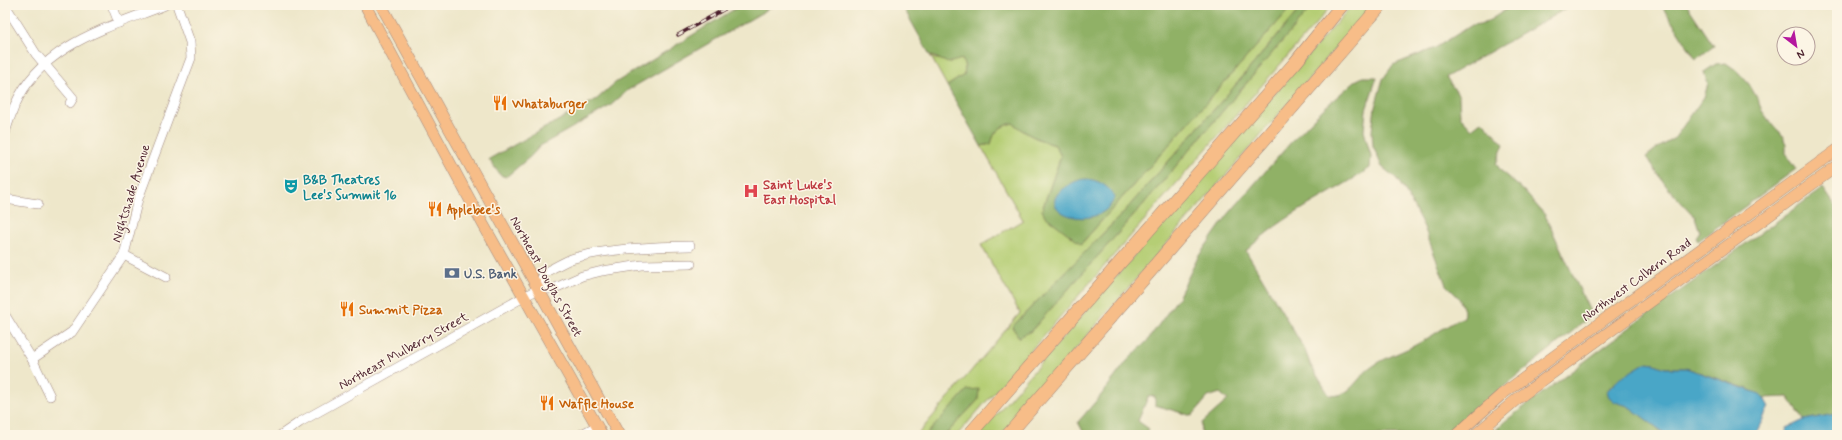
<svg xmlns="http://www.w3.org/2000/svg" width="1842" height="440" font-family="Mynerve,sans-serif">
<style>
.green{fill:#b5ce74;stroke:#807650}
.forest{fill:#90b166;stroke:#6d6848}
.water{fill:#48a6c7;stroke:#496279}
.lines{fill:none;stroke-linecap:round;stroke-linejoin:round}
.minor-casing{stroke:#9c837a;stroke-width:10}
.major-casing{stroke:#9c837a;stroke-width:12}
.highway-casing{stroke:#9c837a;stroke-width:14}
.minor{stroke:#fff;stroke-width:9}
.major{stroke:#f7bd88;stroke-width:11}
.highway{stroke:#f7bd88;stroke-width:13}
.rail-casing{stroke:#4a1f2b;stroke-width:3.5}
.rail{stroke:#fcf5e5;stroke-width:2;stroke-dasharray:6;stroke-linecap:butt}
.labels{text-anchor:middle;stroke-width:3;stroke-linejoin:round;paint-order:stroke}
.food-label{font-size:13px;font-weight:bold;fill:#c56008;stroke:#fcf5e5;text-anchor:start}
.culture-label{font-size:13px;font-weight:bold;fill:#0d838f;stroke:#fcf5e5;text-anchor:start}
.health-label{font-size:13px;font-weight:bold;fill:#be3a42;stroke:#fcf5e5;text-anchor:start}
.street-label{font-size:13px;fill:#4a1f2b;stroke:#fcf5e5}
.service-label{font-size:13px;font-weight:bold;fill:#4e5e75;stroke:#fcf5e5;text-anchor:start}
</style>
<rect width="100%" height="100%" fill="#fcf5e5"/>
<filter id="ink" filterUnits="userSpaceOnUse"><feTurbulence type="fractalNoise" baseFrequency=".025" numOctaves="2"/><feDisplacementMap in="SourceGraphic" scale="8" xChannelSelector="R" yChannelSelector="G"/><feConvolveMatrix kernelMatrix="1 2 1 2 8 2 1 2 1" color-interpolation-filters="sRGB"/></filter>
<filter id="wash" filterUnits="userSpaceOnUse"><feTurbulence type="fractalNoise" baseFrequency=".012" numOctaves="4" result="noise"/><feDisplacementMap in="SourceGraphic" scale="16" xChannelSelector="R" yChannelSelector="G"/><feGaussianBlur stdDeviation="0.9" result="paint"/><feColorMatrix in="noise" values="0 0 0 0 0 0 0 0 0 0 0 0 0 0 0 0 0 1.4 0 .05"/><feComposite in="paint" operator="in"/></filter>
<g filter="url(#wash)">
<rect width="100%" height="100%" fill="#eee7ca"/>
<g class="green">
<path d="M1293,5H1303L1233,88L1123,213L1012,327L1019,337L1031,331L1129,221L1313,5H1332L957,435H945L978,400L967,391L926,435H917L1020,313L981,245L1023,220L981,146L991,144C994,131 1000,126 1013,123C1025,134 1039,140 1055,145L1061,156L1042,210L1081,244Z"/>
<path d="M1352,5H1373L1001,435H978Z"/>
<path d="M930,55L935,59H962L965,67L964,75L947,86Z"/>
</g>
<g class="forest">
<path d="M741,5H775L628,90L610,106L540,146L531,156L506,177L500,175L489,159L597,99L615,83Z"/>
<path d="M902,5H1293L1081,244L1045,216L1042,210L1061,156L1055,145C1039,140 1025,134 1013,123C1000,126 994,131 991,144L981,146L947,86L964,75L965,67L962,59L948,63L930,55Z"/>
<path d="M1303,5H1313L1129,221L1031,331L1019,337L1012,327L1123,213L1233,88Z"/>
<path d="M1513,5H1572L1446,77L1459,96L1460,116L1472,129L1482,121L1504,144L1496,164L1503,173L1523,190L1545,215L1591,314L1584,322L1485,402L1451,435H1201L1202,423L1228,400L1220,393L1208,397L1192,416L1155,405V396L1148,397L1138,421L1149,429L1145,435H1085L1078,422L1102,394L1127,361L1147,341L1178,298L1198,257L1227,216L1256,182L1293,140L1322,110L1355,81L1363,77H1377L1366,110L1364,131L1371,156L1370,168C1327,197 1284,214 1246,251L1305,350L1310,364L1329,395C1349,399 1356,379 1369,369C1384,357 1404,352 1421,342C1436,334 1448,324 1464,317L1465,313L1459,298L1446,285L1424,227L1405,191L1396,178L1382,167L1373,146L1372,131L1375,107L1383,79L1393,65L1435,48L1472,25L1480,24L1490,20Z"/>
<path d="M1661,5H1687L1714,46L1696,59Z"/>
<path d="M1726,63L1736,70L1749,84L1757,98L1762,111L1773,126L1781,133L1786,144V154L1796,169L1698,241L1696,238L1700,232L1695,217L1667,187L1646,157L1656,149L1674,139L1696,108L1704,97L1708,84L1704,72L1716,64Z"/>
<path d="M1823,188L1837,208V414L1804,420L1788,397L1764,398L1748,389L1686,368H1665L1655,364L1645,363L1612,385L1607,391C1611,403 1620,401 1629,407C1637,411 1659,428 1664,435H1491L1504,422L1637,322Z"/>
<path d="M979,389L978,400L945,435H926L967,390Z"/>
</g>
<g class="water">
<path d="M1085,179C1097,179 1109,186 1115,197C1100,236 1031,212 1063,189C1070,184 1076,180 1085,179Z"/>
<path d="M1645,363L1655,364L1665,368H1686L1760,394L1764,398L1769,407L1755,435H1667L1628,406L1615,402L1609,397L1607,391L1620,378Z"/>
<path d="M1835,414H1837V435H1785L1787,428L1804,420Z"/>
</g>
</g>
<g filter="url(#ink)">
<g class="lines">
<g class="minor-casing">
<g id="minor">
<path d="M5,5L36,54L73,98L70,103"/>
<path d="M112,5L119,23"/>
<path d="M5,134C7,124 11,115 15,105C42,44 108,28 165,5"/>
<path d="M5,199L38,204"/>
<path d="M124,255L166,277"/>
<path d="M538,289L544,273C553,268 562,263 571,259C603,249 656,246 690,246"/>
<path d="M5,315L32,359L50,396"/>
<path d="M32,359L72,332L124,255L138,199L191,58L190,42L177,5"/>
<path d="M281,435L300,422L538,289H553L582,276L602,271L642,265L691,264"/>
<path d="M580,435L597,426"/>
</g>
</g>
<g class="major-casing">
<g id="major">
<path d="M365,5L483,224L602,435"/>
<path d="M381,5L619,435"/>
<path d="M1456,435L1501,395L1531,373L1837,150"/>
<path d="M1475,435L1517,399L1837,166"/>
</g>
</g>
<g class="highway-casing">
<g id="highway">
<path d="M969,435L1295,63L1342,5"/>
<path d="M1008,435L1381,5"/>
</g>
</g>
<use href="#minor" class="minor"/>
<use href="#major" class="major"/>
<use href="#highway" class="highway"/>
<g class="rail-casing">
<path id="rail" d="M678,35L732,5"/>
</g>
<use href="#rail" class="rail"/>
</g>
</g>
<defs>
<g id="restaurant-bare" transform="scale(1.2)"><path d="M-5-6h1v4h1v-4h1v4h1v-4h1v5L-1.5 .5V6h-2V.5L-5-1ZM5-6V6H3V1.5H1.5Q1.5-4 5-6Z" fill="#e8710a" stroke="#fcf5e5" stroke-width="2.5" paint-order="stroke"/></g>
<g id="theatre-bare" transform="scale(1.2)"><path d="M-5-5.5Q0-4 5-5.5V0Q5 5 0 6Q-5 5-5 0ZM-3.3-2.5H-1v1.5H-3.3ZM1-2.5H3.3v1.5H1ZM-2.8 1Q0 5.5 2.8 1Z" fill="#0f9aa8" stroke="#fcf5e5" stroke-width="2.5" paint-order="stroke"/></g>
<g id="hospital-bare" transform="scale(1.2)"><path d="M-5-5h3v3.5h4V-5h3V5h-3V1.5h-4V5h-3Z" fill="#e0444e" stroke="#fcf5e5" stroke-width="2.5" paint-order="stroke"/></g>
<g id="bank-bare" transform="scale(1.2)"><path d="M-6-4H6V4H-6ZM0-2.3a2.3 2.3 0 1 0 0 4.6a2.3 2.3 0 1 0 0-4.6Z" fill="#5c6f8a" stroke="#fcf5e5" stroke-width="2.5" paint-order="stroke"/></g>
</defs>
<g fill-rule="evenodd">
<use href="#restaurant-bare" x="500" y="103"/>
<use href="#theatre-bare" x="291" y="186"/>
<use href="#hospital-bare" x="751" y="191"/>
<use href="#restaurant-bare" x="435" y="209"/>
<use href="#bank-bare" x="452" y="273"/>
<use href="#restaurant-bare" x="347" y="309"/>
<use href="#restaurant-bare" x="547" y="403"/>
</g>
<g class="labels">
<g class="food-label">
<text x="512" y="108">Whataburger</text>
<text x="447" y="214">Applebee's</text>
<text x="359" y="314">Summit Pizza</text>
<text x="559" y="408">Waffle House</text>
</g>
<g class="culture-label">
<text x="303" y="184">B&amp;B Theatres<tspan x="303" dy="15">Lee's Summit 16</tspan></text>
</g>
<g class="health-label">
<text x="763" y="189">Saint Luke's<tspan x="763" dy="15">East Hospital</tspan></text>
</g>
<g class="street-label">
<text transform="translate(130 193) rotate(-73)" y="5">Nightshade Avenue</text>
<text transform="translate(547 276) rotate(61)" y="5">Northeast Douglas Street</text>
<text transform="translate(1636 279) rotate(-36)" y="5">Northwest Colbern Road</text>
<text transform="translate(403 350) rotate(-29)" y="5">Northeast Mulberry Street</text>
</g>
<g class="service-label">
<text x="464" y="278">U.S. Bank</text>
</g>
</g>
<rect width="1842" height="440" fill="none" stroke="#fcf5e5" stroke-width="20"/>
<g transform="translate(1796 46) rotate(149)"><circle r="19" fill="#fcf5e5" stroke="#b59f9b"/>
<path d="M0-3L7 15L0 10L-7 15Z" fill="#b5179e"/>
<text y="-6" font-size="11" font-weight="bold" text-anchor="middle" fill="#4a1f2b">N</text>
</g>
</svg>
